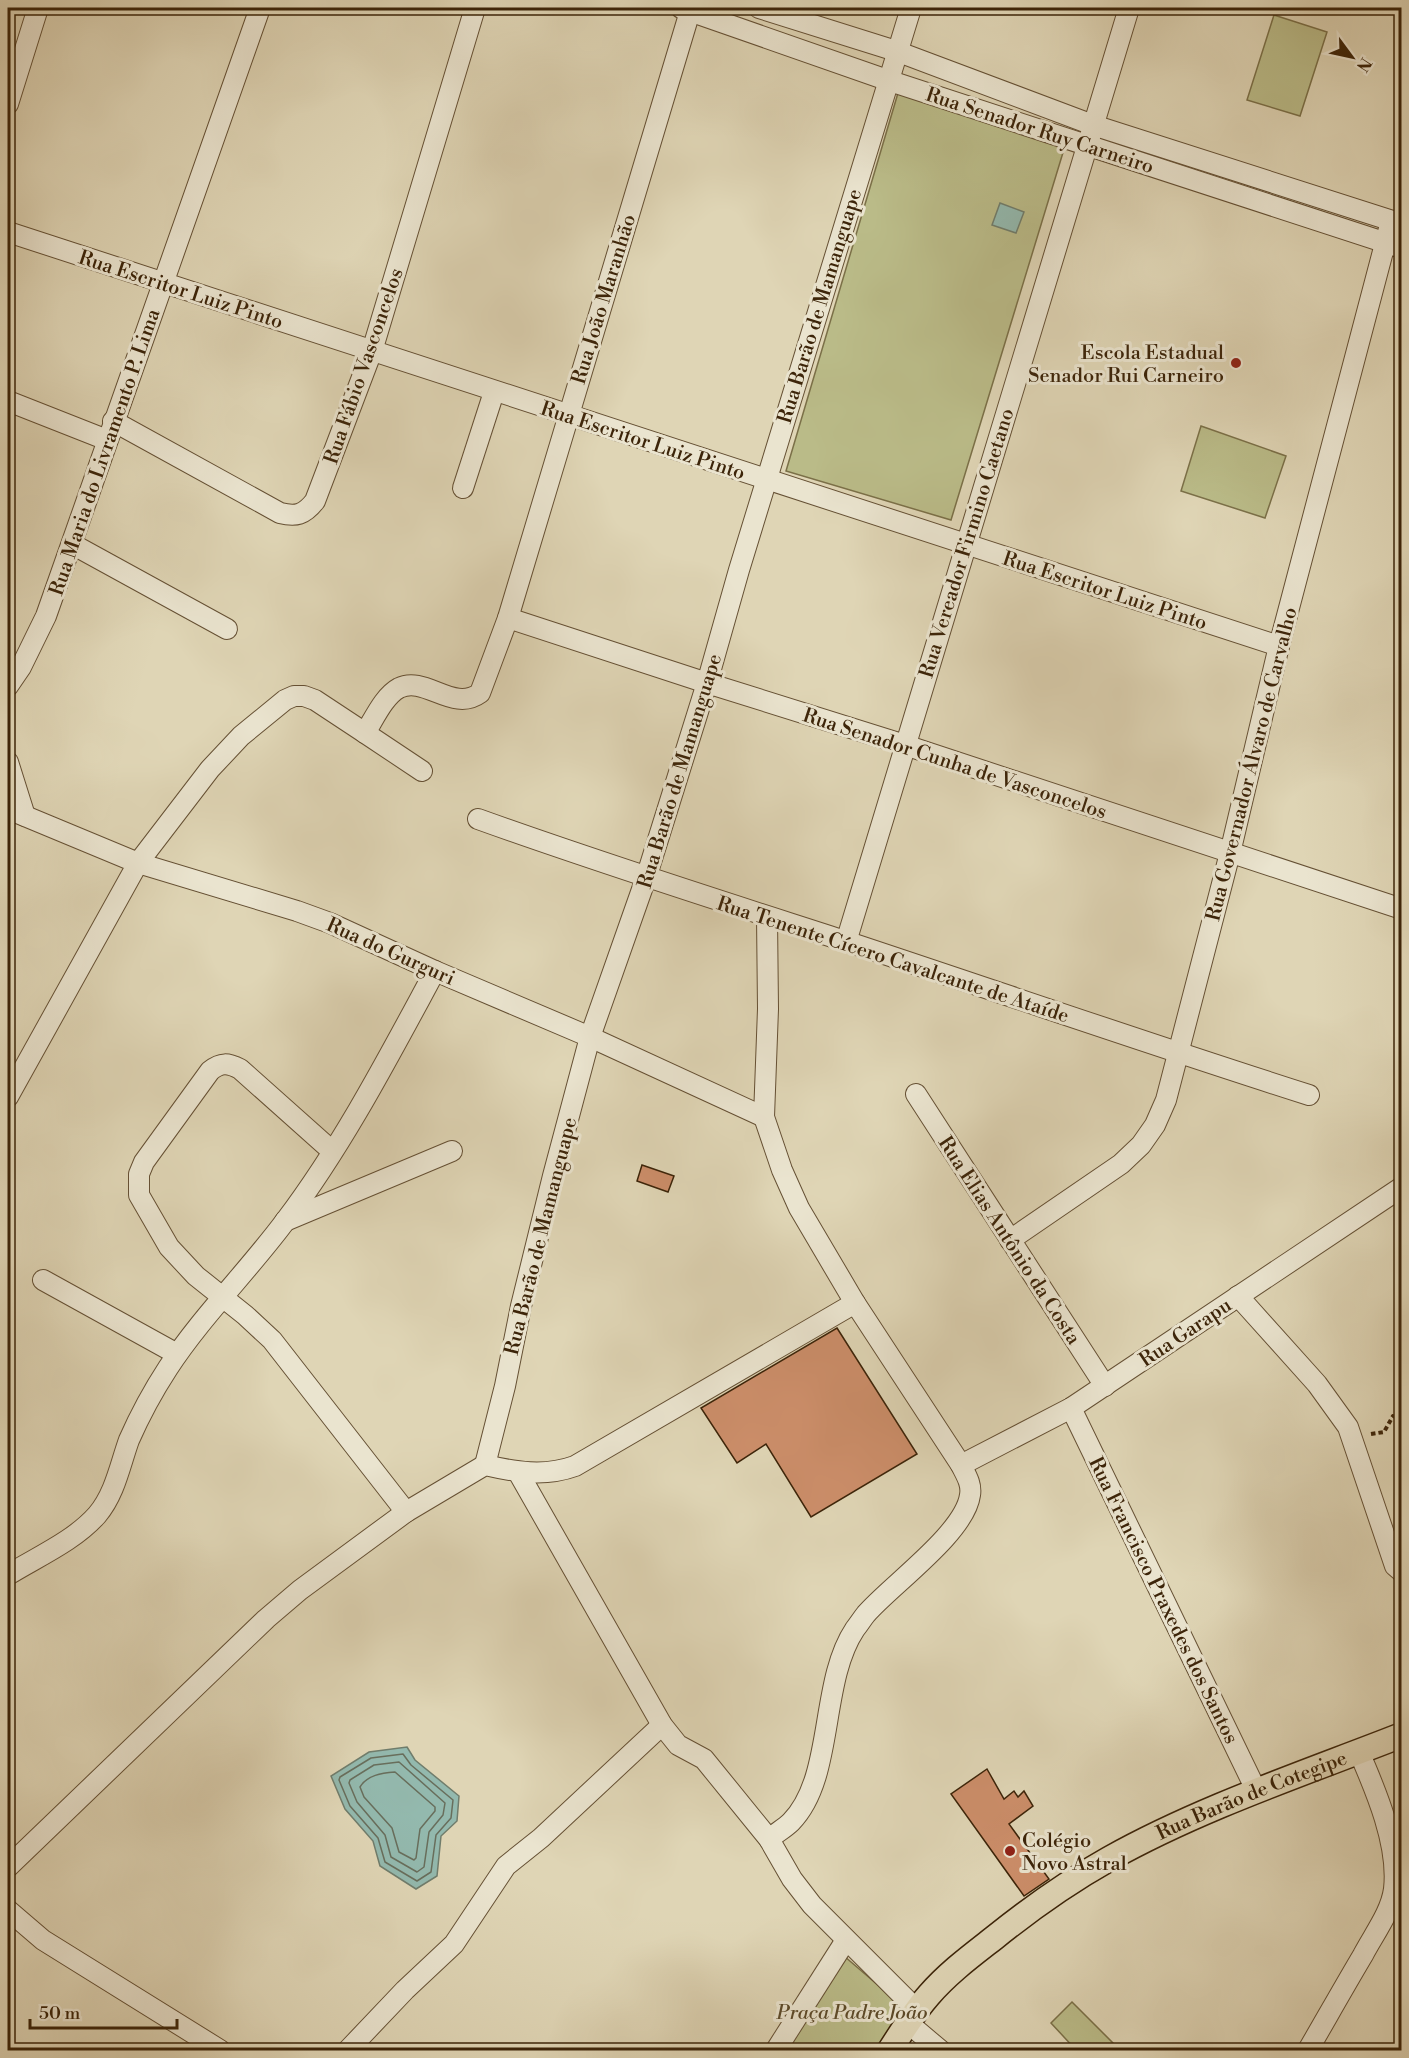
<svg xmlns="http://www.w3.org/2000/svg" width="1409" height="2058" font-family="'Libre Bodoni',serif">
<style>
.green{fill:#babb88;stroke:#7b7048;stroke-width:1.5}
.water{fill:#93b9ae;stroke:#707d6c;stroke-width:1.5}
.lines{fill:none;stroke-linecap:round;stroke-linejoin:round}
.shore{stroke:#686e5c;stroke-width:1.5}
.building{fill:#cc8e6a;stroke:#3c2409;stroke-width:1.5}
.minor-casing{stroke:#655034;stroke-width:22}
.major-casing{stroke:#3c2409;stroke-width:27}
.path{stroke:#3c2409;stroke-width:4;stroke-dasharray:4.5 3;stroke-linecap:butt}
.minor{stroke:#eae4cf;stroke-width:20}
.major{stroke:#dfd5b5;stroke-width:24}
.poi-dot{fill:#8f2418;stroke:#eae4cf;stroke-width:2}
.labels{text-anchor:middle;stroke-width:6;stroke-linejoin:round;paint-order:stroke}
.street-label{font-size:20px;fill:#3c2409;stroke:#eae4cf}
.poi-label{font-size:20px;fill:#3c2409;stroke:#eae4cf;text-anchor:end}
.park-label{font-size:20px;font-style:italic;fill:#5c4a29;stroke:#eae4cf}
</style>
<rect width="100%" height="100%" fill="#dfd5b5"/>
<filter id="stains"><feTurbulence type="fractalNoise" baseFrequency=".00333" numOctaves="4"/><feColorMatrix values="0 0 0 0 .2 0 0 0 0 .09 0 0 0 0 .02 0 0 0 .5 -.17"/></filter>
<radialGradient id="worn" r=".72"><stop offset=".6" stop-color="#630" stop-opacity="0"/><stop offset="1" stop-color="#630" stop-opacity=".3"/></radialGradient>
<g class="green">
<path d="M1274,15L1327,32L1300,116L1247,100Z"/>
<path d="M898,93L1065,146L951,520L786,471Z"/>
<path d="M1201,426L1286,456L1265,518L1181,491Z"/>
<path d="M844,1956L907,2010L881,2050H784Z"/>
<path d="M1072,2002L1114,2044L1107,2050H1076L1051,2023Z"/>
</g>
<g class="water">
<path d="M1000,203L1024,212L1016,233L992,225Z"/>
<path d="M407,1747L415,1760L459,1796L457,1821L441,1836L437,1876L416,1889L380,1866L373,1841L345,1809L331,1776L369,1752Z"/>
</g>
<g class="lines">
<g class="shore">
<path d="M403,1754L411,1765L453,1800L451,1818L436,1835L431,1872L417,1881L385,1862L378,1838L350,1806L339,1780L340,1777L371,1758Z"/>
<path d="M399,1762L445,1803L443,1815L429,1832L424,1867L417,1872L391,1857L385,1835L357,1802L349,1783L350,1780L374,1765Z"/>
<path d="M395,1772L435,1807V1811L420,1829L416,1858L414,1860L399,1852L392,1828L364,1797L360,1787C367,1775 382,1773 395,1772Z"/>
</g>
</g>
<g class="building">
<path d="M642,1165L674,1176L668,1192L637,1181Z"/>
<path d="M837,1328L917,1454L811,1517L766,1444L737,1463L701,1408Z"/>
<path d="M987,1769L1004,1799L1014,1791L1018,1797L1024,1791L1033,1806L1009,1824L1049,1879L1024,1896L951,1794Z"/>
</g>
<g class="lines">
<g class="minor-casing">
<g id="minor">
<path d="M681,8L887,80L1402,248"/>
<path d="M759,8L896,51L1093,125L1402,224"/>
<path d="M8,104L38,8"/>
<path d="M8,232C431,370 854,511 1279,646"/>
<path d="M8,401L107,440"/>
<path d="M113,421L280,513C296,517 304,515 315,501L372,351L475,8"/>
<path d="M463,488L494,392"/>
<path d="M72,544L227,629"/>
<path d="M508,618L707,683L905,745L1402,909"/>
<path d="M8,686L21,667L46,616L260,8"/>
<path d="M365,733L422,771"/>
<path d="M8,762L25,816"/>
<path d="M8,809L138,863L297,911L330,923L435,971L590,1037L764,1117"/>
<path d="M478,819C600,863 724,902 848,942C1002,993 1155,1046 1309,1095"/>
<path d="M767,917L768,1009L764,1117L782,1170L799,1208L855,1303L961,1465C966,1475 972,1484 970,1495C965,1533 891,1585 866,1614C862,1619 859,1624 855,1629C819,1683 835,1777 791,1822C785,1828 776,1833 769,1839"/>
<path d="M846,942L1129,8"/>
<path d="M916,1094L1105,1386"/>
<path d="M8,1097L138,863L210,769L241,736L285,700L294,696H304L315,700L365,733C374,719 384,696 399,688C425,675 453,713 480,693L508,618L691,8"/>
<path d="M332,1151L240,1069C228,1063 221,1062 210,1071L144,1162L139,1174V1195L169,1247L196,1276L245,1315L272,1340L406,1512"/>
<path d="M285,1221L452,1151"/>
<path d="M1010,1240L1121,1164L1141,1145L1155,1125L1166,1100L1230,853L1279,646L1391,221"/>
<path d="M43,1280L177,1354"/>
<path d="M1238,1296L1317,1384L1348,1427L1395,1566L1402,1572"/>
<path d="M1071,1408L1257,1792"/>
<path d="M485,1465L505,1386L521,1306L553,1176L590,1037L646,878L707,683L739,570L911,8"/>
<path d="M961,1465L1071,1408L1402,1187"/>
<path d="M518,1472L662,1725L678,1745L704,1759L769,1839L792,1879L812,1905L917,2010"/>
<path d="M8,1575C37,1557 74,1541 97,1515C115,1494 120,1465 129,1440C140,1415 153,1391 168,1368C202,1316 249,1270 286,1220C344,1143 389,1056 435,971"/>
<path d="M8,1867L266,1619L300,1590L406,1512L485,1465C515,1472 545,1477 575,1466L855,1303"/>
<path d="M8,1910L43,1940L220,2050"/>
<path d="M908,2023L940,2050"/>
<path d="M348,2050L405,1990L454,1944L506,1866L541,1838L662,1725"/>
<path d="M776,2050L846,1940"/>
<path d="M1308,2050C1326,2019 1344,1987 1363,1955C1374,1934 1391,1912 1394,1889C1399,1845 1376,1791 1359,1752"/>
</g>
</g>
<g class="major-casing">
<g id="major">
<path id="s1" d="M890,2050C902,2031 914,2012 929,1995C948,1973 971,1956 994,1938C1030,1909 1068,1882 1109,1859C1200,1808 1305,1773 1402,1735"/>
</g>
</g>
<path class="path" d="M1371,1434L1384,1432L1393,1416L1402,1420"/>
<use href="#minor" class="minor"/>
<use href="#major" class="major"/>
</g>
<g class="poi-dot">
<circle cx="1236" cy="363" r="6"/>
<circle cx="1010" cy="1851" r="6"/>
</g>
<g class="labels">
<g class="street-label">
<text transform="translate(1040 130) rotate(18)" y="7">Rua Senador Ruy Carneiro</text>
<text transform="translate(181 289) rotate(18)" y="7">Rua Escritor Luiz Pinto</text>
<text transform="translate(603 299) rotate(-73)" y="7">Rua João Maranhão</text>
<text transform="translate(819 306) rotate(-73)" y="7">Rua Barão de Mamanguape</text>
<text transform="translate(363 366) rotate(-71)" y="7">Rua Fábio Vasconcelos</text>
<text transform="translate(643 440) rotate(18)" y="7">Rua Escritor Luiz Pinto</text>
<text transform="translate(104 452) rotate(-71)" y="7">Rua Maria do Livramento P. Lima</text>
<text transform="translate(966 543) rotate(-73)" y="7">Rua Vereador Firmino Caetano</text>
<text transform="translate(1105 590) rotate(18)" y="7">Rua Escritor Luiz Pinto</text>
<text transform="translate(955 763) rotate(18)" y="7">Rua Senador Cunha de Vasconcelos</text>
<text transform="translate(1251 764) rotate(-76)" y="7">Rua Governador Álvaro de Carvalho</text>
<text transform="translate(679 771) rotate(-73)" y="7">Rua Barão de Mamanguape</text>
<text transform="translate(391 951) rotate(24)" y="7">Rua do Gurguri</text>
<text transform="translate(893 959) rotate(18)" y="7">Rua Tenente Cícero Cavalcante de Ataíde</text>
<text transform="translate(540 1236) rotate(-76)" y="7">Rua Barão de Mamanguape</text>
<text transform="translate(1010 1240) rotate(57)" y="7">Rua Elias Antônio da Costa</text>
<text transform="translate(1185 1332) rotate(-34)" y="7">Rua Garapu</text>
<text transform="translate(1164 1600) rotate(64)" y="7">Rua Francisco Praxedes dos Santos</text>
<text dy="7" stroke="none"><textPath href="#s1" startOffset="450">Rua Barão de Cotegipe</textPath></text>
</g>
<g class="poi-label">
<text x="1224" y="359">Escola Estadual<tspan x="1224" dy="23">Senador Rui Carneiro</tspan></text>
<text x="1022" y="1847" text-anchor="start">Colégio<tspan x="1022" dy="23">Novo Astral</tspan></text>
</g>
<g class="park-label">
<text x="852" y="2019">Praça Padre João</text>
</g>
</g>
<rect width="1409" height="2058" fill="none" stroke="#dfd5b5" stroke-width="30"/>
<rect x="9" y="9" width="1391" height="2040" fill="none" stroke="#3c2409" stroke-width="3"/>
<rect x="15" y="15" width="1379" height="2028" fill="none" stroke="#3c2409" stroke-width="1.5"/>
<g transform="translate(1352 57) rotate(123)" stroke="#eae4cf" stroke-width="4.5" paint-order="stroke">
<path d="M0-4.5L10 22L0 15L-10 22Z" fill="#3c2409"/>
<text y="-9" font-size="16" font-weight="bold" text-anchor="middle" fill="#3c2409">N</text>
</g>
<path d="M30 2019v9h147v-9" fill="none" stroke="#3c2409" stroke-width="3"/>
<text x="39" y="2019" font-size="18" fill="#3c2409" stroke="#eae4cf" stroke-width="4.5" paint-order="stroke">50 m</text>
<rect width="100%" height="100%" filter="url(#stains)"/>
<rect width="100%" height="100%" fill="url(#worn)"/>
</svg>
